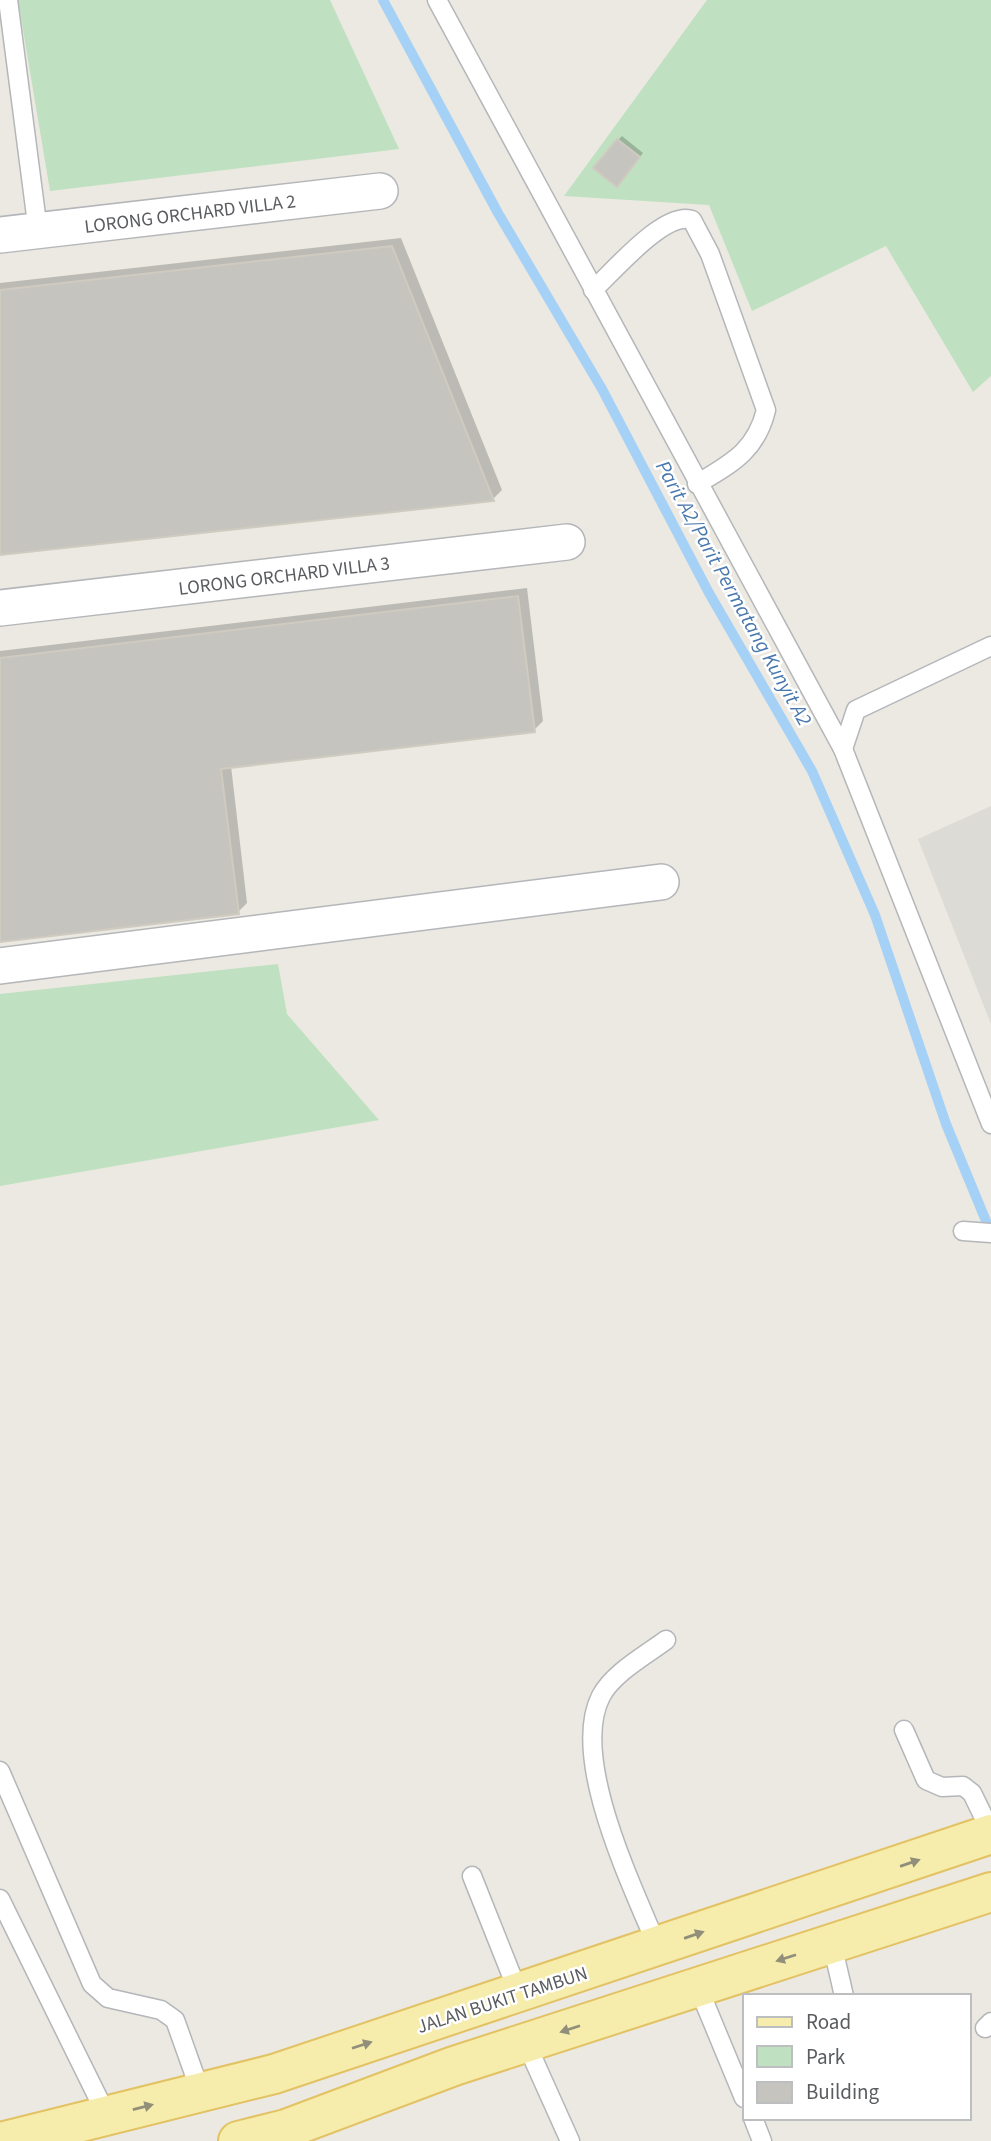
<svg xmlns="http://www.w3.org/2000/svg" width="991" height="2141" font-family="'Source Sans 3',sans-serif">
<style>
.industrial{fill:#dddbd6}
.green{fill:#c0e1c1}
.shadow{fill:#0003}
.lines{fill:none;stroke-linecap:round;stroke-linejoin:round}
.stream{stroke:#a6d1f6;stroke-width:10}
.building{fill:#c6c4be;stroke:#cfcbc0;stroke-width:2}
.service-casing{stroke:#b4b6ba;stroke-width:21}
.minor-casing{stroke:#b4b6ba;stroke-width:38}
.primary-casing{stroke:#e2c263;stroke-width:42}
.service{stroke:#fff;stroke-width:18}
.minor{stroke:#fff;stroke-width:35}
.primary{stroke:#f6ecab;stroke-width:38}
.oneway{fill:#918e7a}
.labels{text-anchor:middle;stroke-width:5;stroke-linejoin:round;paint-order:stroke}
.street-label{font-size:19px;fill:#5a5c60;stroke:#fff}
.water-label{font-size:21px;font-style:italic;fill:#4978ae;stroke:#fff}
</style>
<rect width="100%" height="100%" fill="#ebe9e1"/>
<path class="industrial" d="M991,806V1024L918,839Z"/>
<g class="green">
<path d="M18,0H330L399,149L50,191Z"/>
<path d="M707,0H991V376L973,392L886,246L752,311L709,205L564,196Z"/>
<path d="M278,964L287,1014L379,1120L0,1186V994Z"/>
</g>
<g class="shadow">
<path d="M622,136L643,153L621,180L618,140Z"/>
<path d="M401,238L502,490L493,499L0,553V283Z"/>
<path d="M527,588L543,721L534,730L231,766L247,903L238,912L0,941V651Z"/>
</g>
<g class="lines">
<path class="stream" d="M383,0L498,213L602,389L709,593L812,771L875,915L946,1124L991,1233"/>
</g>
<g class="building">
<path d="M617,139L640,157L617,187L593,168Z"/>
<path d="M392,246L494,501L0,555V290Z"/>
<path d="M518,596L535,732L221,769L239,914L0,942V658Z"/>
</g>
<g class="lines">
<g class="service-casing">
<g id="service">
<path d="M8,0L38,231"/>
<path d="M437,0L843,749L991,1124"/>
<path d="M593,290C613,272 665,210 692,220L710,254L766,410C756,451 732,463 697,484"/>
<path d="M843,749L856,710L991,646"/>
<path d="M963,1231L991,1233"/>
<path d="M904,1730L926,1780L942,1787L963,1786L972,1793L991,1832"/>
<path d="M0,1771L92,1984L108,1998L161,2010L175,2020L201,2093"/>
<path d="M472,1876L519,1994"/>
<path d="M0,1899L107,2116"/>
<path d="M832,1944L844,1996"/>
<path d="M658,1948C633,1887 569,1758 601,1696C613,1673 646,1655 666,1640"/>
<path d="M698,1987L744,2098"/>
<path d="M985,2028L991,2022"/>
<path d="M526,2043L570,2141"/>
<path d="M753,2118L762,2141"/>
</g>
</g>
<g class="minor-casing">
<g id="minor">
<path d="M0,235L380,191"/>
<path d="M0,608L567,542"/>
<path d="M0,966L661,882"/>
</g>
</g>
<g class="primary-casing">
<g id="primary">
<path d="M5,2141L274,2074L991,1834"/>
<path d="M238,2141L286,2129L454,2066L991,1892"/>
</g>
</g>
<use href="#service" class="service"/>
<use href="#minor" class="minor"/>
<use href="#primary" class="primary"/>
</g>
<defs><path id="oneway-solid" d="M-6-.8H1V-3.2L6.5 0L1 3.2V.8H-6Z" transform="scale(1.75)"/></defs>
<g class="oneway">
<use href="#oneway-solid" transform="translate(910 1863) rotate(-19)"/>
<use href="#oneway-solid" transform="translate(694 1935) rotate(-19)"/>
<use href="#oneway-solid" transform="translate(786 1958) rotate(162)"/>
<use href="#oneway-solid" transform="translate(570 2029) rotate(162)"/>
<use href="#oneway-solid" transform="translate(362 2045) rotate(-18)"/>
<use href="#oneway-solid" transform="translate(143 2107) rotate(-14)"/>
</g>
<g class="labels">
<g class="street-label">
<text transform="translate(190 213) rotate(-7)" y="7">LORONG ORCHARD VILLA 2</text>
<text transform="translate(284 575) rotate(-7)" y="7">LORONG ORCHARD VILLA 3</text>
<text transform="translate(502 1999) rotate(-18)" y="7">JALAN BUKIT TAMBUN</text>
</g>
<g class="water-label">
<text transform="translate(734 593) rotate(61)" y="7">Parit A2/Parit Permatang Kunyit A2</text>
</g>
</g>
<rect x="743" y="1994" width="228" height="126" fill="#ffffff" stroke="#bdbebf" stroke-width="2"/>
<rect x="757" y="2017" width="35" height="10" fill="#f6ecab" stroke="#bdbebf" stroke-width="2"/>
<text x="806" y="2029" font-size="21" fill="#5a5c60">Road</text>
<rect x="757" y="2046" width="35" height="21" fill="#c0e1c1" stroke="#bdbebf" stroke-width="2"/>
<text x="806" y="2064" font-size="21" fill="#5a5c60">Park</text>
<rect x="757" y="2082" width="35" height="21" fill="#c6c4be" stroke="#bdbebf" stroke-width="2"/>
<text x="806" y="2099" font-size="21" fill="#5a5c60">Building</text>
</svg>
